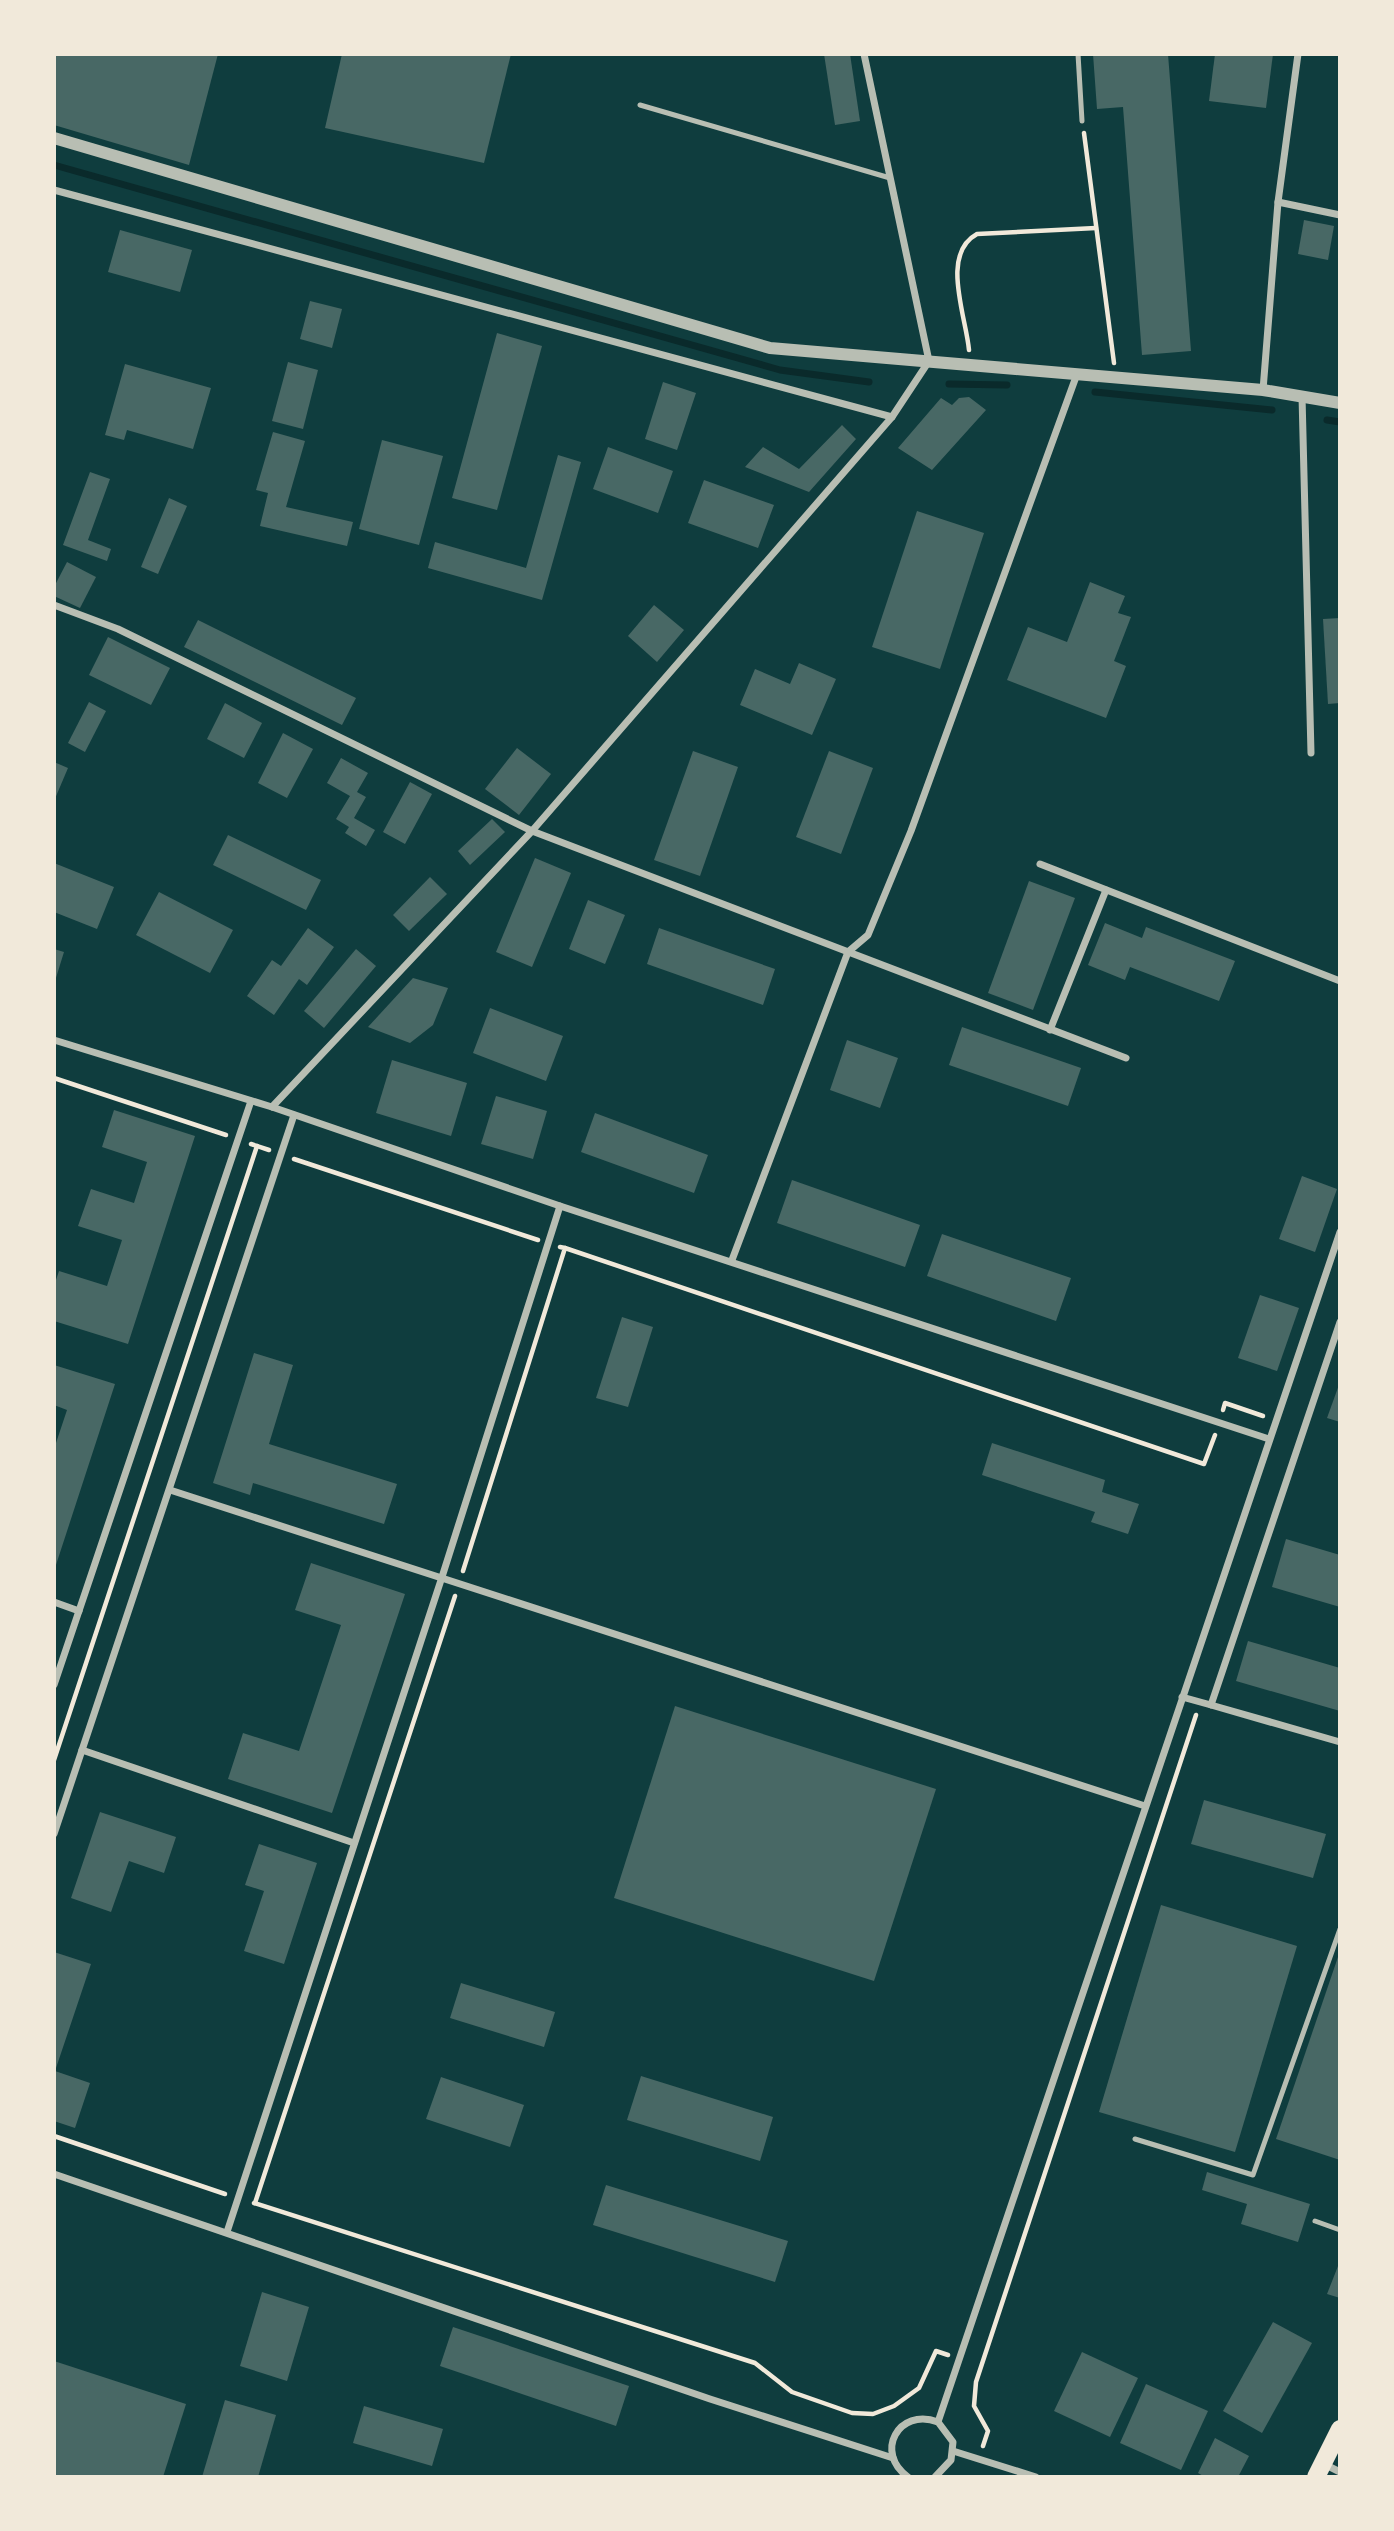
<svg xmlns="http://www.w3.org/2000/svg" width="1394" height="2531" font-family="Jost,sans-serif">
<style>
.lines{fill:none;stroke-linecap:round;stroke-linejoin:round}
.stream{stroke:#0a2a2b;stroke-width:7}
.building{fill:#486865}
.path{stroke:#f1e9da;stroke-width:4.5}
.service{stroke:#b8beb3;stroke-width:5}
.minor{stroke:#b8beb3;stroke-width:7}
.tertiary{stroke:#b8beb3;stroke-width:12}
.primary{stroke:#f1e9da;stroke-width:18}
</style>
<rect width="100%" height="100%" fill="#0f3d3e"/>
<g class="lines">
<g class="stream">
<path d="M54,165L780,370L869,382"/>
<path d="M949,384L1007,385"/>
<path d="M1095,392L1272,410"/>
<path d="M1327,420L1340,422"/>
</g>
</g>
<g class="building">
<path d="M54,54H218L189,165L54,125Z"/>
<path d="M342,54H511L484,163L325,128Z"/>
<path d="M824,54H850L860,121L835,125Z"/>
<path d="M1093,54H1168L1191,351L1142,355L1123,107L1097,109Z"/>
<path d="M1215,54H1273L1266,108L1209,101Z"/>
<path d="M1304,220L1334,226L1328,260L1298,254Z"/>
<path d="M120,230L192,250L180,292L108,272Z"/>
<path d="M310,301L342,309L332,348L300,339Z"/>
<path d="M497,333L542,346L497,510L452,498Z"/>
<path d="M288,362L318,370L303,429L272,421Z"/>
<path d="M125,364L211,388L193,449L127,430L124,440L105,435Z"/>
<path d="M663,382L696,393L677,450L645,439Z"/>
<path d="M969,397L986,410L932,470L898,448L941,398L952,405L959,398Z"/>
<path d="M842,425L856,439L809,492L745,467L763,447L799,469Z"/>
<path d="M273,432L305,441L286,507L353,522L347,546L260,526L268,493L256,490Z"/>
<path d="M382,440L443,456L419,545L359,529Z"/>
<path d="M608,447L673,471L658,513L593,489Z"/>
<path d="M558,455L581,462L542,600L428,568L435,542L526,568Z"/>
<path d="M90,472L110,479L88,540L111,549L107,561L63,545Z"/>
<path d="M704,480L774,505L758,548L688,523Z"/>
<path d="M169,498L187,506L158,574L141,567Z"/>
<path d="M917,511L984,533L940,669L872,647Z"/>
<path d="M67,562L96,577L80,608L54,596V587Z"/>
<path d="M1090,582L1125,596L1118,613L1131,617L1114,661L1126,666L1106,718L1007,680L1028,627L1067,642Z"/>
<path d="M654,605L684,630L657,662L628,636Z"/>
<path d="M1340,618V703L1328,704L1323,619Z"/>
<path d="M198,620L356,698L342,725L184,647Z"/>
<path d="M108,637L170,668L151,705L89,675Z"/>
<path d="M799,663L836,679L812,735L740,705L755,669L790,684Z"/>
<path d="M89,702L106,711L85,752L68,743Z"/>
<path d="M225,703L262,723L244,758L207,739Z"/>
<path d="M283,733L313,749L287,798L258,783Z"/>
<path d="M517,748L551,774L519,815L485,789Z"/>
<path d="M693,751L738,767L700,876L654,860Z"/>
<path d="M829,751L873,768L841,854L796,837Z"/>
<path d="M341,758L368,773L357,792L366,797L354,818L375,830L366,846L345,833L349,827L336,819L350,796L327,783Z"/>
<path d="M54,762L68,768L54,801Z"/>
<path d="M410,782L432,794L405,844L383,832Z"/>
<path d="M492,819L505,832L470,865L458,851Z"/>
<path d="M228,835L321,880L306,910L213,865Z"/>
<path d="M535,858L571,873L532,967L496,952Z"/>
<path d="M54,863L114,887L97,929L54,912Z"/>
<path d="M430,877L447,894L409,931L393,915Z"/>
<path d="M1029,881L1075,898L1033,1010L988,993Z"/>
<path d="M159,892L233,930L210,973L136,935Z"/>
<path d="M588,900L625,915L605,964L569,949Z"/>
<path d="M1105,923L1142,938L1146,927L1235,961L1219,1001L1130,967L1125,980L1088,965Z"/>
<path d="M308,928L334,947L307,985L299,979L274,1015L247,996L272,960L281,966Z"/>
<path d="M659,928L775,969L763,1005L647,964Z"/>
<path d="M54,949L64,952L55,981H54Z"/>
<path d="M356,949L376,966L324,1028L304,1011Z"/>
<path d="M413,978L448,988L433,1025L410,1043L368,1027Z"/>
<path d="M490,1008L563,1036L546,1081L473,1053Z"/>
<path d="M962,1027L1081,1068L1068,1106L949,1065Z"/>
<path d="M847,1040L898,1058L880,1108L830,1090Z"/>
<path d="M392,1060L467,1083L451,1136L376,1113Z"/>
<path d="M496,1096L547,1111L533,1159L481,1144Z"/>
<path d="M114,1110L195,1136L128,1344L54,1321V1286L59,1271L107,1286L122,1240L78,1226L91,1189L134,1203L147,1162L102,1147Z"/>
<path d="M595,1113L708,1155L694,1193L581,1152Z"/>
<path d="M1302,1176L1337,1189L1315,1252L1279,1239Z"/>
<path d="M792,1180L920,1225L905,1267L777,1223Z"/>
<path d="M942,1234L1071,1278L1056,1321L927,1276Z"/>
<path d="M1260,1295L1299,1308L1277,1371L1238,1358Z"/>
<path d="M622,1317L653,1327L628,1407L596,1398Z"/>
<path d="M254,1353L293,1365L269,1444L397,1484L384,1524L253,1483L250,1495L213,1483Z"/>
<path d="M54,1365L115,1384L55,1568L54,1449L67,1410L54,1405Z"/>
<path d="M1340,1382V1422L1327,1418Z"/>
<path d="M992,1443L1105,1480L1102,1492L1139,1504L1128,1534L1091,1522L1095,1512L982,1475Z"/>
<path d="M1286,1539L1340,1555V1607L1272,1587Z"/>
<path d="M311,1563L405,1594L332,1813L228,1779L243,1733L299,1751L341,1625L295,1610Z"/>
<path d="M1248,1641L1340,1668V1711L1236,1681Z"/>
<path d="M675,1706L936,1789L874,1981L614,1898Z"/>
<path d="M1204,1800L1326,1834L1313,1878L1191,1844Z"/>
<path d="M100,1812L176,1837L164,1873L129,1861L111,1912L71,1898Z"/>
<path d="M259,1844L317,1863L284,1964L244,1951L264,1891L245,1885Z"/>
<path d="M1161,1905L1297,1946L1235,2152L1099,2112Z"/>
<path d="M54,1952L91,1964L55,2071L90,2083L75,2128L54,2121Z"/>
<path d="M1339,1954H1340V2160L1276,2139Z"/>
<path d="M461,1983L555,2012L544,2047L450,2018Z"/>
<path d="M641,2076L773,2117L760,2161L627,2120Z"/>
<path d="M441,2077L524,2105L510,2147L426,2119Z"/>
<path d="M1207,2172L1310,2204L1298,2242L1241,2224L1247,2204L1202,2190Z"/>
<path d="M606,2185L788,2241L775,2282L593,2225Z"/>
<path d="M1340,2261V2298L1327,2294Z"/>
<path d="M262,2292L309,2307L287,2381L240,2366Z"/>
<path d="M1273,2322L1312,2343L1262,2433L1223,2411Z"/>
<path d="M453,2327L629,2386L616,2426L440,2366Z"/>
<path d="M1082,2352L1138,2378L1110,2437L1054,2411Z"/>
<path d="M54,2361L186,2404L163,2477H54Z"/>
<path d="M1146,2384L1208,2411L1181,2470L1120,2443Z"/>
<path d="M225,2400L276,2415L258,2477H202Z"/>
<path d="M364,2406L443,2429L432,2466L353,2443Z"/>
<path d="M1215,2438L1249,2456L1238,2477H1205L1198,2473Z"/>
</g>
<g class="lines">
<g class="path">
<path d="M1084,133L1114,363"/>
<path d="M969,350C966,316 940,254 977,234L1096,228"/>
<path d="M54,1078L226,1135"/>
<path d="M251,1144L269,1150"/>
<path d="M294,1159L538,1240"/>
<path d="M565,1248L1204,1464L1215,1435"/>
<path d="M1223,1410L1225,1403L1263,1416"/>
<path d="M463,1571L565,1248L560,1247"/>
<path d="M54,1760L257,1146"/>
<path d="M54,2136L225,2194"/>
<path d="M254,2203L755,2363L792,2392L852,2413L873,2414L894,2406L919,2388L936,2351L948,2355"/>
<path d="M255,2203L455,1596"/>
<path d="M983,2446L988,2431L974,2406L976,2382L1196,1715"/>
</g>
<g class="service">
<path d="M1078,54L1082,121"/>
<path d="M640,105L890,178"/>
<path d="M1135,2139L1253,2175L1340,1929"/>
<path d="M1315,2221L1340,2230"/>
</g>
<g class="minor">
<path d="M54,190L892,417"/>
<path d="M1278,202L1340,215"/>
<path d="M1263,390L1278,202L1298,54"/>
<path d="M1302,396L1311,753"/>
<path d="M54,605L118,629L532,831L1126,1058"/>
<path d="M1040,864L1340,981"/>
<path d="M1050,1030L1106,890"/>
<path d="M54,1040L272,1107L560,1206L1269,1439"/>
<path d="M272,1107L532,831L892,417L929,361L864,54"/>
<path d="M732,1260L848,952L868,935L911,831L1077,374"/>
<path d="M170,1490L1145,1806"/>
<path d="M54,1602L79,1611"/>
<path d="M54,1685L251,1101"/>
<path d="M1182,1697L1211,1705L1340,1322"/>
<path d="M1211,1705L1340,1742"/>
<path d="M82,1750L354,1843"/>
<path d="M54,1834L294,1115"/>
<path d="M54,2174L710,2399L893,2458"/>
<path d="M227,2232L442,1577L560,1206"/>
<path d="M938,2422L1340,1232"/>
<path d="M953,2451L1036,2477"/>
<path d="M1324,2464L1340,2472"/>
<path d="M908,2477C874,2453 898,2407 938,2422L953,2442L951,2460L935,2477"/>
</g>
<path class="tertiary" d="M54,138L770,348L1263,390L1340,403"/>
<path class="primary" d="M1316,2477L1340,2429"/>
</g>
<rect width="1394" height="2531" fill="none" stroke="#f1e9da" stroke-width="112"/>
</svg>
